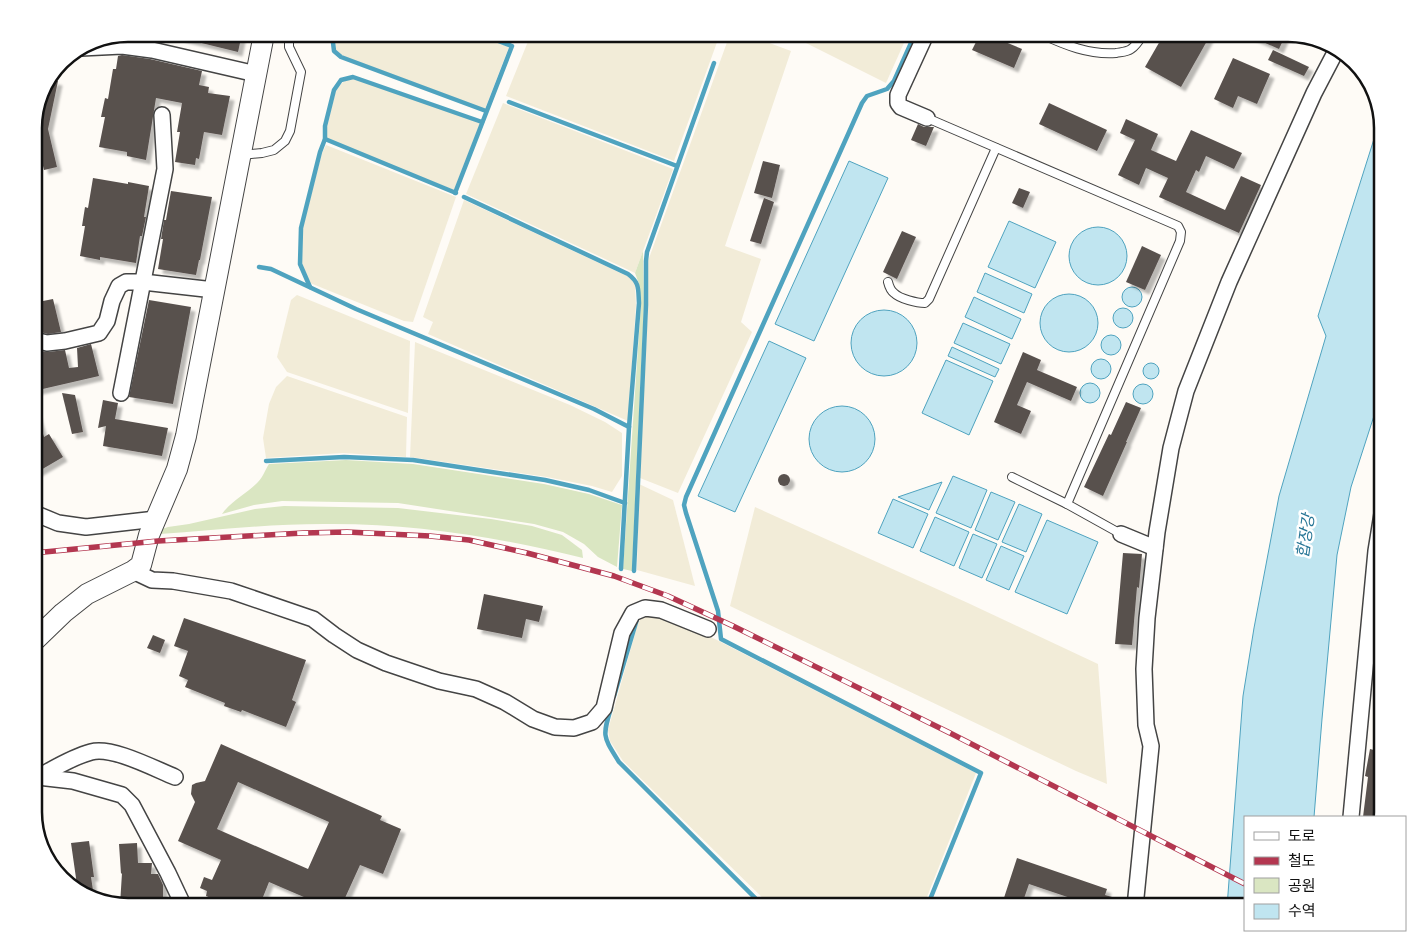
<svg xmlns="http://www.w3.org/2000/svg" width="1416" height="941" font-family="'Times New Roman','Noto Sans KR',serif">
<style>
.farmland{fill:#f2ecd8}
.green{fill:#dae6c2}
.water{fill:#c0e5f0;stroke:#4fa3bf}
.lines{fill:none;stroke-linecap:round;stroke-linejoin:round}
.stream{stroke:#4fa3bf;stroke-width:4.5}
.building{fill:#59514e;fill-rule:evenodd;filter:url(#shadow)}
.service-casing{stroke:#444;stroke-width:10}
.minor-casing{stroke:#444;stroke-width:18}
.tertiary-casing{stroke:#444;stroke-width:22}
.service{stroke:#fff;stroke-width:8}
.minor{stroke:#fff;stroke-width:15}
.tertiary{stroke:#fff;stroke-width:20}
.rail-casing{stroke:#b33750;stroke-width:5.5}
.rail{stroke:#fff;stroke-width:4;stroke-dasharray:11;stroke-linecap:butt}
.labels{text-anchor:middle;stroke-width:5;stroke-linejoin:round;paint-order:stroke}
.water-label{font-size:16px;font-style:italic;fill:#277696;stroke:#fff}
.rim{fill:none;stroke:#111;stroke-width:2.5}
</style>
<defs>
<filter id="shadow"><feDropShadow dx="4.5" dy="4.5" stdDeviation="1" flood-color="#0004"/></filter>
</defs>
<rect width="100%" height="100%" fill="#fefbf6"/>
<g class="farmland">
<path d="M334,34H475L509,47L485,109L343,56L336,50Z"/>
<path d="M531,34H720L674,161L506,96Z"/>
<path d="M730,34H745L791,51L725,246L761,259L741,322L752,332L678,493L640,478L648,304V261Z"/>
<path d="M804,34H908L886,83L802,41Z"/>
<path d="M354,78L480,123L454,190L326,139L327,127L336,90L343,82Z"/>
<path d="M503,103L673,169L635,273L466,194Z"/>
<path d="M326,145L456,197L413,322L404,321L310,283L302,263L303,227L322,153Z"/>
<path d="M464,200L627,276L632,280L635,285L636,305L628,421L428,334L433,322L423,317Z"/>
<path d="M297,295L410,341L408,413L287,372L277,357L291,300Z"/>
<path d="M415,342L570,405L605,422L622,433V476L612,492L592,486L547,477L410,457Z"/>
<path d="M287,376L407,417L406,457L343,453L266,458L263,438L269,404L276,387Z"/>
<path d="M639,484L673,500L695,586L637,570Z"/>
<path d="M755,507L968,603L1098,664L1107,784L1076,771L730,606Z"/>
<path d="M645,613L653,614L715,639L976,773L923,907H772L623,761L610,741L608,730L638,623Z"/>
</g>
<g class="green">
<path d="M643,251L644,305L632,571L623,569L641,304L639,284L635,273Z"/>
<path d="M346,460L413,464L544,484L589,494L622,505L617,567L598,557L584,544L563,532L534,524L398,503L282,501L254,505L222,514C232,500 246,494 258,482C263,477 265,470 269,464Z"/>
<path d="M284,506L398,508L491,519L532,526L562,535L582,550L583,558C498,537 412,523 324,524C269,524 214,530 160,534L162,529L168,527L189,524L255,509Z"/>
</g>
<g class="water">
<path d="M1380,120L1382,128V391L1351,487L1337,555L1322,719L1314,817H1245V907H1227L1243,696L1254,628L1279,496L1326,336L1318,316Z"/>
<path d="M849,161L888,178L814,341L775,324Z"/>
<path d="M1009,221L1056,242L1035,288L988,267Z"/>
<circle cx="1098" cy="256" r="29"/>
<path d="M985,273L1032,294L1024,313L977,292Z"/>
<circle cx="1132" cy="297" r="10"/>
<circle cx="1069" cy="323" r="29"/>
<path d="M974,297L1021,319L1012,339L965,317Z"/>
<circle cx="1123" cy="318" r="10"/>
<circle cx="884" cy="343" r="33"/>
<path d="M963,323L1010,344L1001,364L954,343Z"/>
<circle cx="1111" cy="345" r="10"/>
<path d="M769,341L806,358L735,512L698,496Z"/>
<path d="M952,347L999,369L995,377L948,356Z"/>
<circle cx="1101" cy="369" r="10"/>
<path d="M946,360L993,381L969,435L922,413Z"/>
<circle cx="1151" cy="371" r="8"/>
<circle cx="1090" cy="393" r="10"/>
<circle cx="1143" cy="394" r="10"/>
<circle cx="842" cy="439" r="33"/>
<path d="M953,476L987,490L971,528L936,513Z"/>
<path d="M942,482L929,510L898,497Z"/>
<path d="M991,492L1015,502L998,540L975,530Z"/>
<path d="M893,499L928,514L913,548L878,533Z"/>
<path d="M1019,504L1042,514L1026,552L1002,542Z"/>
<path d="M935,517L969,532L954,566L920,551Z"/>
<path d="M1047,520L1098,542L1067,614L1015,592Z"/>
<path d="M973,534L997,544L982,578L959,568Z"/>
<path d="M1001,546L1024,556L1009,590L986,580Z"/>
</g>
<g class="lines">
<g class="stream">
<path d="M332,34L334,51L341,57L486,111"/>
<path d="M915,34L894,81L887,89L867,96L862,103L686,497L684,505L686,513L718,611L721,639L981,773L927,907"/>
<path d="M509,102L677,166"/>
<path d="M325,139L456,193"/>
<path d="M455,193L512,46L480,34"/>
<path d="M464,197L628,274C640,283 638,289 639,303L629,427L621,569"/>
<path d="M259,267L271,269L356,309L594,409L629,427"/>
<path d="M310,287L300,264L301,228L320,152L325,139V126L334,90L341,80L353,77L482,122"/>
<path d="M266,461L344,457L413,460L545,480L589,490L625,503"/>
<path d="M634,571L646,305V261L647,252L714,63"/>
<path d="M614,696L637,619"/>
<path d="M611,708C602,737 603,736 619,762L764,907"/>
</g>
</g>
<g class="building">
<path d="M181,34H242L238,52L181,38Z"/>
<path d="M980,34H986L1022,49L1014,68L972,50Z"/>
<path d="M1164,34H1211L1181,87L1145,67Z"/>
<path d="M1245,34H1286L1279,49Z"/>
<path d="M1273,50L1309,67L1304,76L1268,60Z"/>
<path d="M122,55L150,59L202,71L199,85L209,87L208,93L230,96L222,135L204,132L199,159L196,158L195,165L175,162L180,132H177L182,103L156,98L146,160L127,156V152L99,147L105,117H101L105,98L108,99L113,69H116L118,56Z"/>
<path d="M1233,58L1270,74L1257,104L1238,96L1233,108L1214,99Z"/>
<path d="M53,80L58,81L48,129L57,167L44,170L34,129L37,115Z"/>
<path d="M1049,103L1107,130L1097,151L1039,124Z"/>
<path d="M1126,119L1158,134L1151,150L1176,161L1191,130L1242,153L1234,169L1206,156L1199,172L1196,170L1186,192L1225,210L1241,176L1261,185L1239,233L1159,197L1168,178L1146,168L1139,185L1118,175L1135,140L1120,133Z"/>
<path d="M918,124L924,127H934L926,146L911,140Z"/>
<path d="M763,161L780,165L772,198L754,193Z"/>
<path d="M93,178L128,184V182L149,186L144,217H146L142,236H140L136,263L100,257V260L80,256L85,226H82L85,207L88,208Z"/>
<path d="M1019,188L1030,192L1023,208L1012,203Z"/>
<path d="M171,191L212,197L200,260H199L196,275L158,269L163,239H161L164,220H166Z"/>
<path d="M764,198L774,202L761,244L750,241Z"/>
<path d="M902,231L916,237L897,279L883,272Z"/>
<path d="M1142,246L1161,255L1145,290L1126,282Z"/>
<path d="M53,299L61,332L48,334L37,331L34,316L41,314L38,302Z"/>
<path d="M149,300L191,307L173,404L129,397Z"/>
<path d="M91,344L99,376L34,391V350L48,352L65,350L69,368L78,367L77,348Z"/>
<path d="M1023,352L1041,360L1037,370L1077,387L1071,401L1027,382L1017,405L1031,411L1021,434L994,422Z"/>
<path d="M62,393L75,395L83,432L72,434Z"/>
<path d="M103,400L118,403L115,419L168,428L162,456L103,446L106,426L98,428Z"/>
<path d="M1126,402L1141,408L1126,442H1127L1103,496L1084,487L1109,434L1111,435Z"/>
<path d="M37,413L44,437L49,434L63,457L34,474V414Z"/>
<circle cx="784" cy="480" r="6"/>
<path d="M1123,553L1142,554L1139,588L1137,587L1132,645L1115,644Z"/>
<path d="M484,594L543,606L539,622L526,619L522,638L477,629Z"/>
<path d="M184,618L306,660L292,700L296,702L286,727L242,710L241,712L224,706L225,703L185,687L188,680L179,676L188,651L174,646Z"/>
<path d="M153,635L165,640L160,653L147,648Z"/>
<path d="M221,744L382,816L380,820L401,829L383,874L360,865L345,898L368,906L367,907H327L269,882L259,907H233L206,896L207,891L200,888L204,877L212,880L221,860L178,841L195,802L191,794L192,785L196,783L205,781ZM238,782L329,822L308,869L217,829Z"/>
<path d="M1370,749L1382,752V813L1381,817H1363L1368,777L1365,776Z"/>
<path d="M89,841L94,877H91L94,897L78,892L71,843Z"/>
<path d="M137,843L138,863H152L151,874H158L163,885V907H128L120,905L122,873L121,874L119,844Z"/>
<path d="M1017,858L1107,889L1105,895L1126,901V907H1097L1029,884L1021,907H1001Z"/>
</g>
<g class="lines">
<g class="service-casing">
<g id="service">
<path d="M1041,34C1065,45 1089,55 1116,53C1121,52 1127,52 1131,49C1137,45 1140,39 1143,34"/>
<path d="M927,118L1178,226L1181,232L1180,241L1067,504"/>
<path d="M242,155L262,153L274,150L285,141L290,131L301,72L289,47V34"/>
<path d="M888,282C889,286 890,290 894,293C900,299 917,303 925,303L929,299L996,148"/>
<path d="M1012,477L1067,504L1121,534"/>
</g>
</g>
<g class="minor-casing">
<g id="minor">
<path d="M926,34L898,95V103L901,107L927,118"/>
<path d="M81,48L122,46L152,50L256,74"/>
<path d="M34,340L47,343L65,341L99,333L107,321L112,301L119,286L126,282H143L214,290"/>
<path d="M121,393L165,169L162,115"/>
<path d="M34,513L58,523L86,527L156,519"/>
<path d="M1121,534L1155,548"/>
<path d="M133,571L152,580L173,581L231,591L313,619L334,635L357,650L386,663L439,681L476,689L505,702L533,719L555,727L574,728L592,722L604,708L622,633L633,613L645,608L661,610L708,629"/>
<path d="M38,777L73,781L122,795L132,805L168,873L184,907"/>
<path d="M38,777C55,768 72,757 91,752C112,746 155,769 175,777"/>
<path d="M1351,817L1376,551L1382,514"/>
<path d="M1135,907L1151,746L1146,725L1144,669L1147,618L1157,532L1171,448L1186,391L1229,282L1314,93L1337,49"/>
</g>
</g>
<g class="tertiary-casing">
<path id="tertiary" d="M34,641L63,613L87,594L133,571L141,565L149,535L177,469L186,436L264,34"/>
</g>
<use href="#service" class="service"/>
<use href="#minor" class="minor"/>
<use href="#tertiary" class="tertiary"/>
<g class="rail-casing">
<path id="rail" d="M34,553L158,541L303,533L347,532L430,536L469,540L527,553L614,576L668,596L733,626L950,733L1245,884"/>
</g>
<use href="#rail" class="rail"/>
</g>
<g class="labels">
<g class="water-label">
<text transform="translate(1305 536) rotate(-82)" y="6">합장강</text>
</g>
</g>
<path d="M0 0H1416V941H0ZM128 42H1288A86 86 0 0 1 1374 128V812A86 86 0 0 1 1288 898H128A86 86 0 0 1 42 812V128A86 86 0 0 1 128 42Z" fill="#fff" fill-rule="evenodd"/>
<path class="rim" d="M128 42H1288A86 86 0 0 1 1374 128V812A86 86 0 0 1 1288 898H128A86 86 0 0 1 42 812V128A86 86 0 0 1 128 42Z"/>
<rect x="1244" y="816" width="162" height="115" fill="#ffffff" stroke="#a0a0a0"/>
<rect x="1254" y="832" width="25" height="8" fill="#ffffff" stroke="#a0a0a0"/>
<text x="1288" y="841" font-size="15" fill="#111111">도로</text>
<rect x="1254" y="857" width="25" height="8" fill="#b33750" stroke="#a0a0a0"/>
<text x="1288" y="866" font-size="15" fill="#111111">철도</text>
<rect x="1254" y="878" width="25" height="15" fill="#dae6c2" stroke="#a0a0a0"/>
<text x="1288" y="891" font-size="15" fill="#111111">공원</text>
<rect x="1254" y="904" width="25" height="15" fill="#c0e5f0" stroke="#a0a0a0"/>
<text x="1288" y="916" font-size="15" fill="#111111">수역</text>
</svg>
